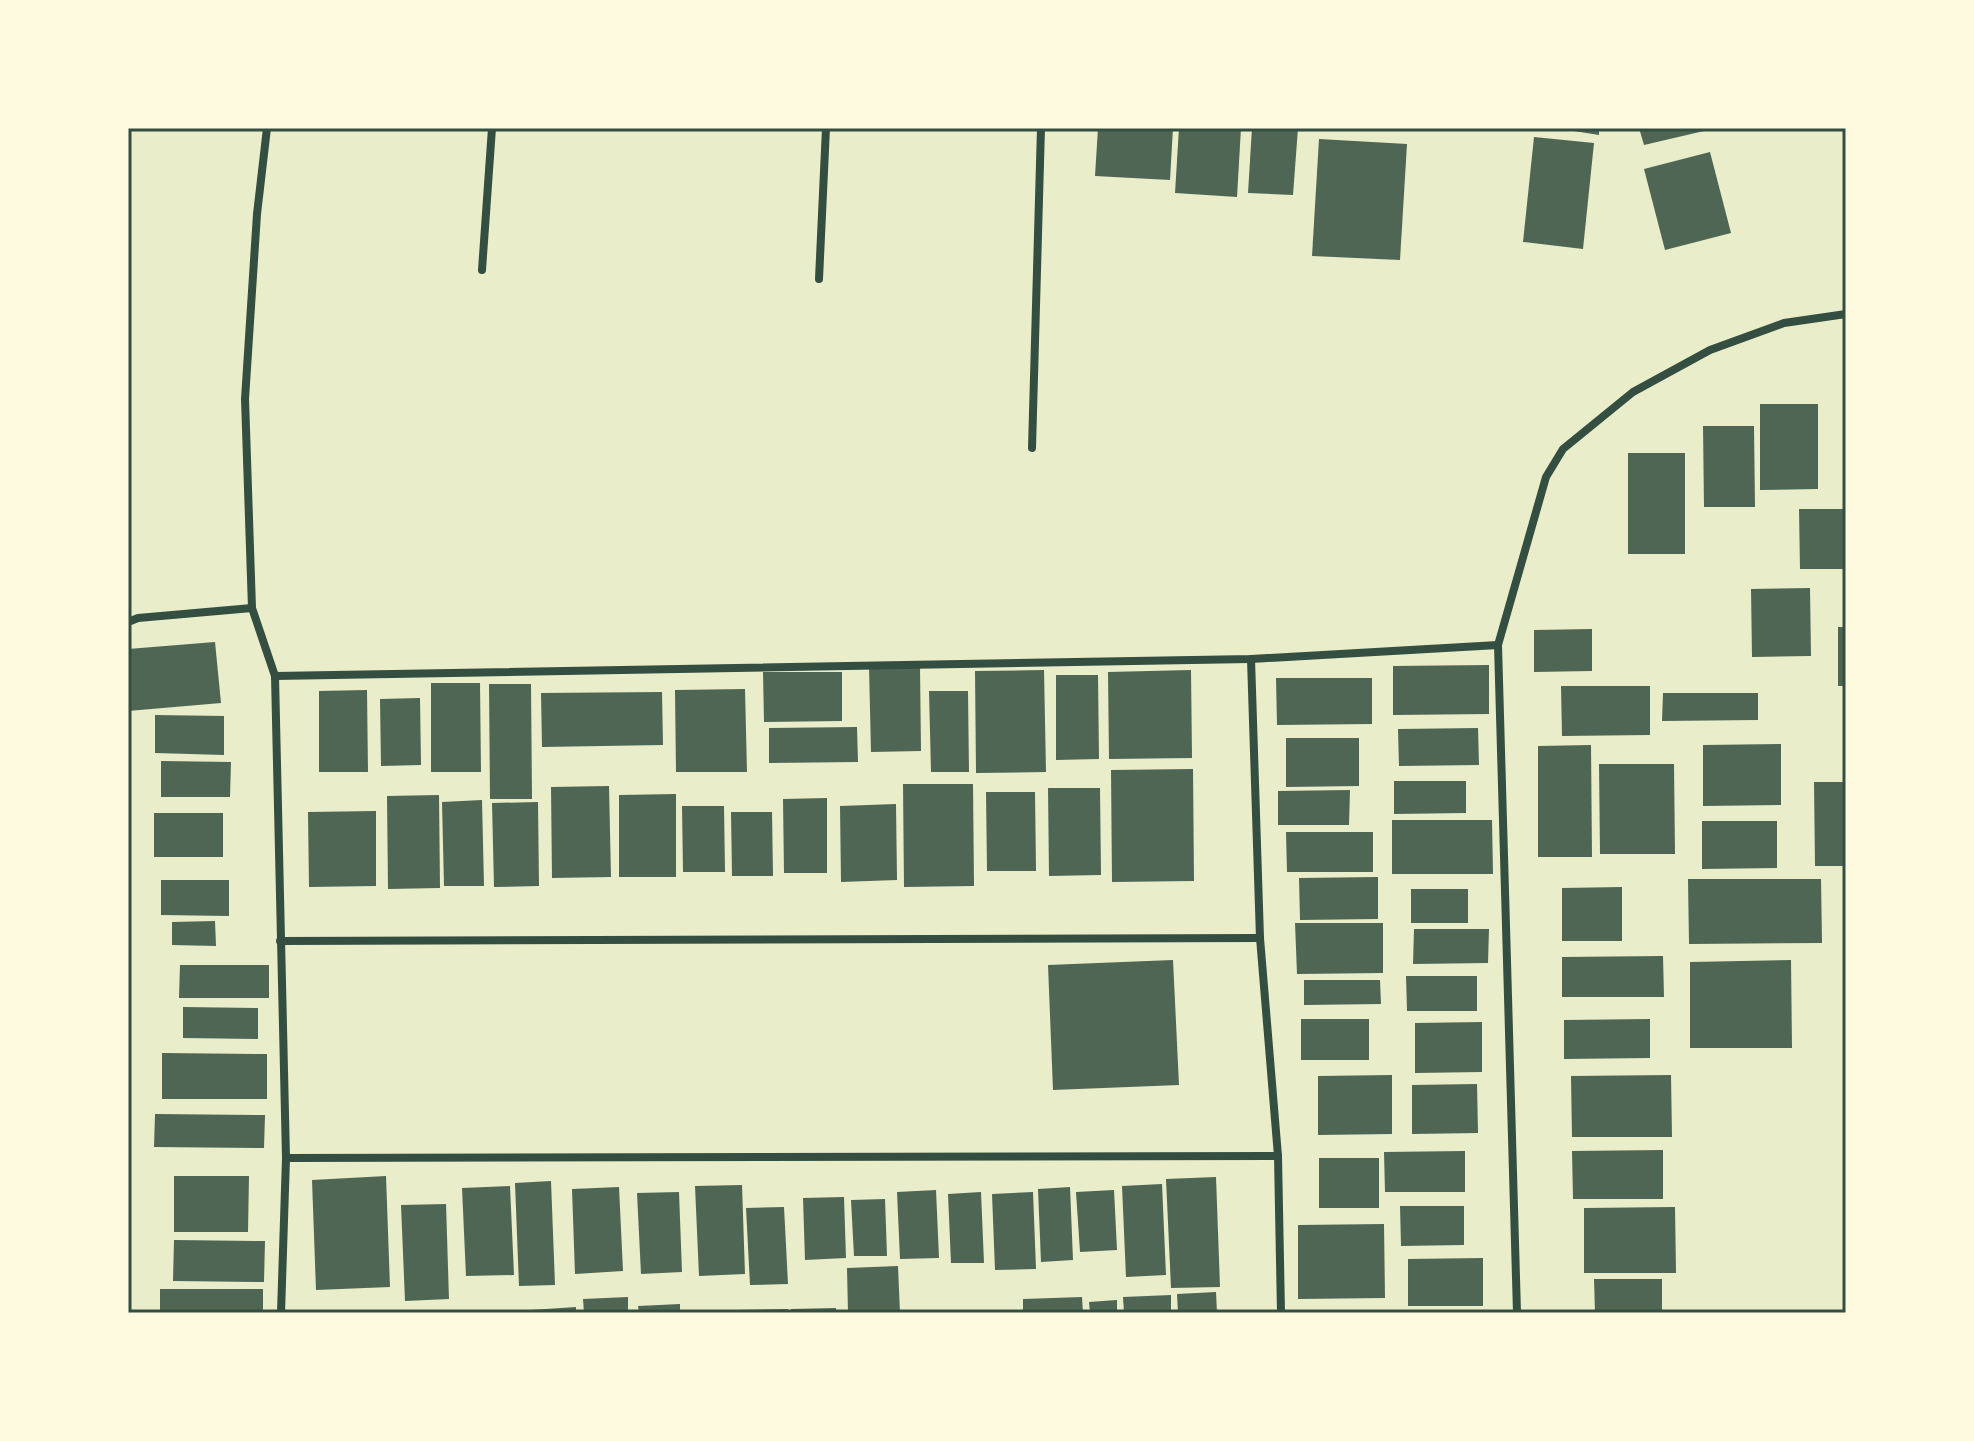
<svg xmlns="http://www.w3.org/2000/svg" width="1974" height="1441" font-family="'PT Sans',sans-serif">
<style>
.building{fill:#4f6655}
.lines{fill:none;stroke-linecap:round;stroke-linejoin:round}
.minor{stroke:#344e41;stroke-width:8}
.neatline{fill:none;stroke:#344e41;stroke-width:3}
</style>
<rect width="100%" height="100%" fill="#e9edc9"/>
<g class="building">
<path d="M1098,128H1173L1170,180L1095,176Z"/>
<path d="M1179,128H1241L1237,197L1175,193Z"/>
<path d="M1252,128H1298L1293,195L1248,193Z"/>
<path d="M1555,128H1599V135Z"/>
<path d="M1639,128H1704V131L1644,145Z"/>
<path d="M1534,137L1594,143L1583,249L1523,242Z"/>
<path d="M1319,139L1407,144L1400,260L1312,256Z"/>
<path d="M1710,152L1731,233L1665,250L1644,169Z"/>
<path d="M1760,404H1818V489L1760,490Z"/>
<path d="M1703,426H1754L1755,507H1704Z"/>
<rect x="1628" y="453" width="57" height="101"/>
<path d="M1799,509H1846V569H1800Z"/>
<path d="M1810,588L1811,656L1752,657L1751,589Z"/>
<rect x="1838" y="627" width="8" height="59"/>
<path d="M1592,629V671L1534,672V630Z"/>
<path d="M215,642L221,703L128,711V649Z"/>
<path d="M1489,665V714L1393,715V666Z"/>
<path d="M869,667H920L921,751L871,752Z"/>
<path d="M1044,670L1046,772L976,773L975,671Z"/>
<path d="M1191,670L1192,758L1109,759L1108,672Z"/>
<path d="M763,672H842V721L764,722Z"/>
<path d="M1056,675H1098L1099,759L1056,760Z"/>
<path d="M1276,678H1372V724L1277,725Z"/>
<path d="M431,683H480L481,772H431Z"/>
<path d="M489,684H531L532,799H490Z"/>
<path d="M1561,686H1650V735L1562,736Z"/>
<path d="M745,689L747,772H676L675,690Z"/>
<path d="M367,690L368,772H319V691Z"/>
<path d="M929,691H968L969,772H931Z"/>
<path d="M662,692L663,745L542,747L541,693Z"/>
<path d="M1663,693H1758V720L1662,721Z"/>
<path d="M420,698L421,765L381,766L380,699Z"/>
<path d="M155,715L224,716V755L155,753Z"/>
<path d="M857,727L858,762L769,763V728Z"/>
<path d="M1478,728L1479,765L1399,766L1398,729Z"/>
<path d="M1286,738H1359V786L1286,787Z"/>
<path d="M1781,744V805L1703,806V745Z"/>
<path d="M1591,745L1592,857H1538V746Z"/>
<path d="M161,761L231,762L230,797H161Z"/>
<path d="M1599,764H1674L1675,854H1600Z"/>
<path d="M1193,769L1194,881L1112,882L1111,770Z"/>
<path d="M1394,781H1466V813L1394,814Z"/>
<path d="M1814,782H1846V866H1815Z"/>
<path d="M903,784H973L974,886L904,887Z"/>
<path d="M609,786L611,877L552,878L551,787Z"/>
<path d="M1048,788H1100L1101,875L1049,876Z"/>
<path d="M1350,790L1349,825H1278V791Z"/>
<path d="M986,792H1035L1036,871H987Z"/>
<path d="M676,794V877H619V795Z"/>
<path d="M439,795L440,888L388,889L387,796Z"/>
<path d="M827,798V873H784L783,799Z"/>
<path d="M482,800L484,886H444L442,802Z"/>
<path d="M538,802L539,886L494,887L492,803Z"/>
<path d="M896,804L897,880L841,882L840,806Z"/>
<path d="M682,806H724L725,872H683Z"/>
<path d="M376,811V886L309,887L308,812Z"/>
<path d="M731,812H772L773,876H732Z"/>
<rect x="154" y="813" width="69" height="44"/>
<path d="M1392,820H1492L1493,874H1392Z"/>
<path d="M1702,821H1777V868L1702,869Z"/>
<path d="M1286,832H1373V872H1287Z"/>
<path d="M1378,877V919L1300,920L1299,878Z"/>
<path d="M1688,879H1821L1822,943L1689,944Z"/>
<path d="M161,880H229V916L161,915Z"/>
<path d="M1622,887V941H1562V888Z"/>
<rect x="1411" y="889" width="57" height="34"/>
<path d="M215,921L216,946L172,945V922Z"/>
<path d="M1295,923H1383V973L1297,974Z"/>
<path d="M1414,929H1489L1488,963L1413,964Z"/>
<path d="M1663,956L1664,997H1562V957Z"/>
<path d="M1173,960L1179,1085L1053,1090L1048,965Z"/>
<path d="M1791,960L1792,1048H1690V962Z"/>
<path d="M180,965H269V998H179Z"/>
<path d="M1406,976H1477V1011H1407Z"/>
<path d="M1304,980H1380L1381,1004L1304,1005Z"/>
<path d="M183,1007L258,1008V1039L183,1038Z"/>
<rect x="1301" y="1019" width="68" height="41"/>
<path d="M1650,1019V1058L1564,1059V1020Z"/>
<path d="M1482,1022V1072L1415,1073V1023Z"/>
<path d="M162,1053L267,1054V1099H162Z"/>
<path d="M1392,1075V1134L1318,1135V1076Z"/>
<path d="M1671,1075L1672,1137H1572L1571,1076Z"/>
<path d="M1477,1084L1478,1133L1412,1134V1085Z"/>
<path d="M155,1114L265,1115L264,1148L154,1147Z"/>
<path d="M1663,1150V1199H1573L1572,1151Z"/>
<path d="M1465,1151V1192H1385L1384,1152Z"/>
<rect x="1319" y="1158" width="60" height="50"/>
<path d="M174,1176H249L248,1232H174Z"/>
<path d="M386,1176L390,1287L316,1290L312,1180Z"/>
<path d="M1216,1177L1220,1287L1171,1288L1166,1179Z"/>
<path d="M551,1181L555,1285L519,1286L515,1183Z"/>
<path d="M1162,1184L1166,1275L1126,1277L1122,1186Z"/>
<path d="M742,1185L745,1274L699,1276L695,1186Z"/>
<path d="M510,1186L514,1275L466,1276L462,1188Z"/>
<path d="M619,1187L623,1271L575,1274L572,1189Z"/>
<path d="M1070,1187L1073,1260L1041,1262L1038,1189Z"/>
<path d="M936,1190L939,1258L900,1259L897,1192Z"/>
<path d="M1114,1190L1117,1250L1080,1252L1076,1192Z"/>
<path d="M679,1192L682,1272L641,1274L637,1193Z"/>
<path d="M981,1192L984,1263H951L948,1194Z"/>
<path d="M1033,1192L1036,1269L995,1270L992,1194Z"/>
<path d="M844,1197L846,1258L805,1260L803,1198Z"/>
<path d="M885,1199L887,1256H854L851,1200Z"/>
<path d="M446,1204L449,1299L405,1301L401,1205Z"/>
<path d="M1400,1206H1464V1245L1401,1246Z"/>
<path d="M784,1207L788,1284L750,1285L746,1208Z"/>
<path d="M1675,1207L1676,1273H1584V1208Z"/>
<path d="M1384,1224L1385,1298L1298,1299V1225Z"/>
<path d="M174,1240L265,1241L264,1282L173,1281Z"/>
<path d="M1483,1258V1306H1408V1259Z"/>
<path d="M898,1266L900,1313H848L847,1268Z"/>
<path d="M1594,1279H1662V1313H1595Z"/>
<rect x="160" y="1289" width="103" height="24"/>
<path d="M1216,1292L1217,1313H1178L1177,1294Z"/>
<path d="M1171,1295V1313H1124L1123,1297Z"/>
<path d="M628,1297V1313H584L583,1299Z"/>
<path d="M1082,1297L1083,1313H1023V1299Z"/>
<path d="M1117,1300V1313H1090L1089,1302Z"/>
<path d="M680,1304V1313H639L638,1306Z"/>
<path d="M576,1307V1313H516V1311Z"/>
<path d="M836,1308V1313H791V1309Z"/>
<path d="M788,1309V1313H737V1310Z"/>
</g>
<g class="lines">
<g class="minor">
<path d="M267,128L257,214L245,399L252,608L275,676L286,1158L281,1313"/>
<path d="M482,270L492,128"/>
<path d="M819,279L826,128"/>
<path d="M1032,448L1041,128"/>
<path d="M128,622L138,618L252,608"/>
<path d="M1251,659L1260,938L1278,1156L1281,1313"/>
<path d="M275,676L1251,659L1498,645"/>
<path d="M280,941L1260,938"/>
<path d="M286,1158L1278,1156"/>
<path d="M1517,1313L1498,645L1546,477L1563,449L1633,392L1710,350L1784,323L1846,314"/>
</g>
</g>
<rect width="1974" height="1441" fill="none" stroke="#fefae0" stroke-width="260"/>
<rect x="130" y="130" width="1714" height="1181" class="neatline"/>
</svg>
